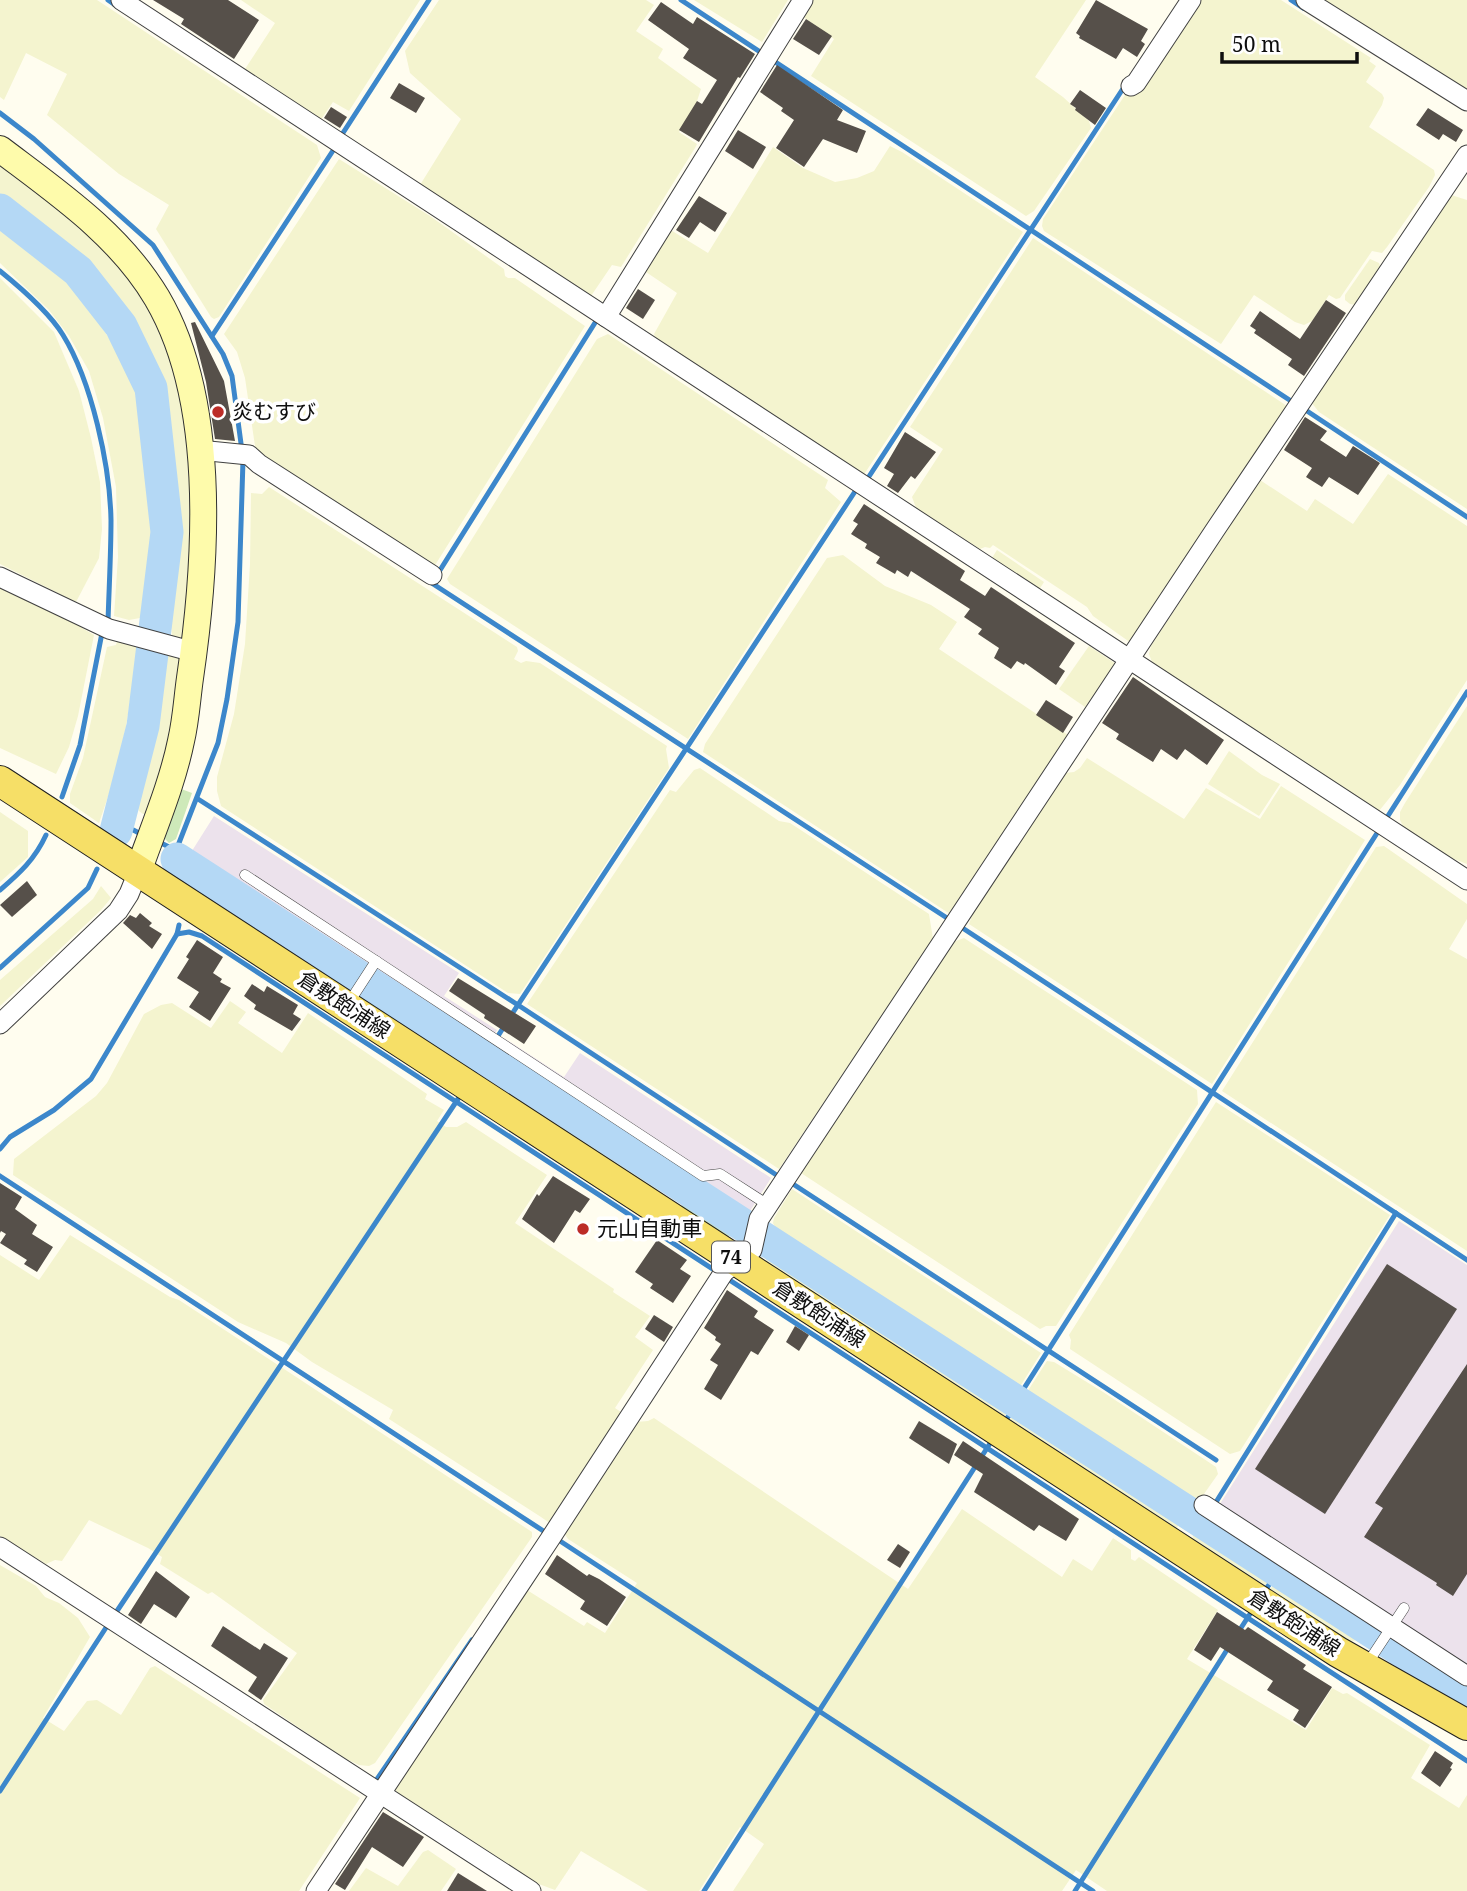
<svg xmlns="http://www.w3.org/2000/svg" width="1467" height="1891" font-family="'Noto Serif','Noto Sans JP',serif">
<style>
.industrial{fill:#ece2ec}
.farmland{fill:#f4f4cf}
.green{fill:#cee9b9}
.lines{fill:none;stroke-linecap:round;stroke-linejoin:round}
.stream{stroke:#3c87cb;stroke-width:5}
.river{stroke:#b4d8f5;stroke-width:33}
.building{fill:#56504a}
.lane-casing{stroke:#414141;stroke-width:11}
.street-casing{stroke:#414141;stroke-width:21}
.secondary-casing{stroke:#303030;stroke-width:28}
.primary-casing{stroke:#1f1f1f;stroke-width:32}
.lane{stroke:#fff;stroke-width:10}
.street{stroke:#fff;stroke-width:19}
.secondary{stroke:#fefbab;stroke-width:26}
.primary{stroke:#f6df67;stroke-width:30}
.poi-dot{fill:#bc2c27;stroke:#fff;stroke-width:2.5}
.labels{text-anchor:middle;stroke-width:7;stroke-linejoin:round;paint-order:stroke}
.shield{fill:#fff;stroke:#565656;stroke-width:2}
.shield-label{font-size:19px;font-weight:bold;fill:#0e0e0e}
.poi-label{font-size:21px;fill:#0e0e0e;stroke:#fff;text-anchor:start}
.street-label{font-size:21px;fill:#0e0e0e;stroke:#fff}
</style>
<rect width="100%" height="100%" fill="#fffdef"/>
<g class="industrial">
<path d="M214,816L459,973L444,996L497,1030L488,1045L190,854Z"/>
<path d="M504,1038L564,1077L580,1053L771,1178L750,1211L748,1219L525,1073L527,1068L497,1048Z"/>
<path d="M1399,1221L1467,1265V1669L1218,1507Z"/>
</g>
<g class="farmland">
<path d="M0,0H97L317,145L321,158L219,317L214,319L211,317L156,229L169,205L119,174L47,115L67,74L26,53L4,100L0,97Z"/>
<path d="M241,0H420L349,111L333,102L320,121L245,69L275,23Z"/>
<path d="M439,0H646L654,5L636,31L663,49L658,58L701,89L696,104L679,132L697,144L695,148L621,267L612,265L591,296L420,185L461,119L410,73L405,51Z"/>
<path d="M694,0H788L762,42Z"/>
<path d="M812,0H1086L1035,77L1063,97L1089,121L1091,128L1034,211L1026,216L811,76L834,39L802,16Z"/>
<path d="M1201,0H1281L1371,58L1369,61L1376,66L1366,82L1382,94L1384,98L1382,105L1369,127L1434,170L1435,175L1429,187L1387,247L1382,253L1372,251L1340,298L1336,299L1329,295L1312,321L1304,325L1295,322L1254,295L1221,344L1044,231L1042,226L1043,219L1127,92L1145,86Z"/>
<path d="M1323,0H1467V93Z"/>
<path d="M890,146L902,152L1023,232L863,476L656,341L654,334L677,293L643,270L669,229L708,253L773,147L803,168L835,182L857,178L874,171Z"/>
<path d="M339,159L430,216L504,269L505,276L508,278H515L585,326L432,570L263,461L255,446L245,378L237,352L224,334Z"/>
<path d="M0,164L71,218L98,244L124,272L161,329L183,401L189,466L191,530L189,578L182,643L173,640L171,627L167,626L177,535L165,398L158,371L146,349L108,290L84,263L0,195Z"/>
<path d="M1448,194L1467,200V509L1319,412L1311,402Z"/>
<path d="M0,227L45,261L79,293L130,370L137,394L151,532L143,614L140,618L129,620L114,616L118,557L116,487L103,418L89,371L69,336L49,310L0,263Z"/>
<path d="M1033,238L1287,406L1131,643L1093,616L1087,607L993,545L990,548L985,547L980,549L916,508L912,497L943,449L910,427Z"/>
<path d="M1370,259L1379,263L1381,269L1356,305L1350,304L1345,300V295Z"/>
<path d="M0,278L54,332L79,391L91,438L100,482L102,529L99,558L76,602L0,564Z"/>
<path d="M608,334L828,480L825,488L841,502L688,739L450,584L447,579L597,339Z"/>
<path d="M1388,474L1467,526V680L1400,785L1379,811L1373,810L1158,668L1152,662L1149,654L1151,646L1260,480L1307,511L1315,499L1353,524Z"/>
<path d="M269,487L517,647L518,651L514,659L521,663L526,661L540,663L667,746L666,749L669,768L520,994L508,993L221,806L217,791V777L234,714L245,644L250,564L251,493L262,494Z"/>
<path d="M997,550L1044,582L1037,593L990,561Z"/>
<path d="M843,555L885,586L931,605L957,622L939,649L1068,735L950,914L703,752L705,744L827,558Z"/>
<path d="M0,583L78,622L82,628L94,635L78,716L69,747L56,774L0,748Z"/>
<path d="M118,638L135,645L138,649L126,727L112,785L99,823L70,803V794L83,758L107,647L116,645Z"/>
<path d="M1089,646L1116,664L1085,707L1059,689Z"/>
<path d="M170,650L181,653L170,744L147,814H143L139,811L135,800L152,732L161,662L167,660Z"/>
<path d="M1467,706V864L1449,857L1404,828L1400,820V812L1405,803Z"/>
<path d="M1229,751L1262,775L1280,784L1259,816L1208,784Z"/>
<path d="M1087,758L1184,819L1206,788L1260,819L1281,786L1365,840L1212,1084L969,924L973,913L1065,773L1074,772L1080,768Z"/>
<path d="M700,768L779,821L790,823L929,914L933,939L779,1169L527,1004L670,790L676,792L694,770Z"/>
<path d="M0,812L28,831V857L0,882Z"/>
<path d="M1384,846L1467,904V919L1449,949L1467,959V1251L1222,1091L1376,847Z"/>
<path d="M202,882L304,949L297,961L193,893Z"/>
<path d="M101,886L111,898L101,910L0,1006V980L93,899Z"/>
<path d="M964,938L1197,1090L1198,1104L1056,1326H1046L1040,1329L801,1173L823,1138L953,942Z"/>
<path d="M230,1001L246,1012L238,1023L282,1053L308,1013L427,1094L425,1099L444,1110L437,1121L446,1127H457L466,1122L547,1175L515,1223L614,1289L613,1292L650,1316L635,1337L653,1350L615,1408L636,1422L648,1421L654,1418L908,1589L962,1509L1062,1577L1073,1559L1092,1571L1113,1538L1131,1550V1559L1135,1561L1139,1557L1218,1610L1187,1659L1306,1730L1332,1688L1343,1694L1347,1693L1430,1745L1411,1778L1459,1808L1467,1795V1891H1107L1076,1870L1062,1891H733L764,1844L740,1827L699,1891H648L581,1851L555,1890L528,1880L398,1794L395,1789L527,1590L584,1626L587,1622L605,1633L637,1583L568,1539L564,1533L541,1517L389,1419L393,1410L312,1362L286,1343L238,1322L13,1175L14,1159L96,1096L107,1083L144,1014L161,1005L172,1003L211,1028Z"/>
<path d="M483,1065L663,1183L655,1194L477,1075Z"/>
<path d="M1216,1102L1390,1215L1240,1451L1230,1454L1070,1349L1071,1340L1069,1335Z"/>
<path d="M792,1189L1041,1353L1021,1385H1014L776,1229L773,1223L774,1218Z"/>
<path d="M70,1235L170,1297L179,1300L532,1532V1537L375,1763L369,1766L359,1765L344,1758L264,1704L263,1700L297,1653L212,1592L208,1594L160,1564L162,1557L148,1548L89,1520L62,1561L55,1560L46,1564L0,1536V1255L39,1280Z"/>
<path d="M764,1244L1012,1405L1003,1419L766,1262Z"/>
<path d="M1047,1361L1054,1362L1103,1392L1216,1467L1218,1474L1199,1501L1196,1499L1192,1504L1030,1396L1027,1393L1029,1389Z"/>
<path d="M1017,1410L1177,1515L1179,1524L1174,1533L1008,1423Z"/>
<path d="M1197,1527L1271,1577L1263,1589L1192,1543L1193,1534Z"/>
<path d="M0,1565L36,1586L45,1597L59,1603L78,1618L90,1637L43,1718L64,1731L87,1701L97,1700L121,1715L150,1668L155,1666L360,1798L299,1891H0Z"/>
<path d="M1276,1580L1364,1637L1348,1643L1268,1593Z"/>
<path d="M1392,1653L1467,1700V1712L1396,1671Z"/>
<path d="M428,1850L456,1869L441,1891H349L366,1868L398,1886L423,1852Z"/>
</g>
<g class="green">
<path d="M176,787L192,793L176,839L169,843L162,836Z"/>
<path d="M408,1017L479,1061L471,1073L402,1027L400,1023Z"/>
<path d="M687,1197C704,1207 731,1219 741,1235C727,1243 693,1218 679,1210Z"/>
</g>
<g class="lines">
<g class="stream">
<path d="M108,0L118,7"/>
<path d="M681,0L1291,401"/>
<path d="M1291,0L1303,8"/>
<path d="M0,113L34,139L153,245L223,354L232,376L242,451"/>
<path d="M341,136L429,0"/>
<path d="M0,271C21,288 49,312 63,335C92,382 110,466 111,520C111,554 109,588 108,622"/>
<path d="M212,336L336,146"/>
<path d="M1304,409L1467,517"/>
<path d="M868,478L1126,84"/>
<path d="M437,575L598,318"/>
<path d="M427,580L947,918"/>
<path d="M62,797L80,745L102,633"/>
<path d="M198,799L518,1005L778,1176"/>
<path d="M1386,819L1467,692"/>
<path d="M118,822L139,833"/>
<path d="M163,844L177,851"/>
<path d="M177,859V848L218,743L227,699L238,622L243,460"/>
<path d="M0,890C20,873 35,859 46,835"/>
<path d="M188,890L197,873"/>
<path d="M961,927L1467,1260"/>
<path d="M177,934L189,932L202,936L1467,1761"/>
<path d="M0,968L88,888L97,869"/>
<path d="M510,1017L856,490"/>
<path d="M475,1072L505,1025"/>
<path d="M0,1149L10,1137L54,1110L91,1079L177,934L179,925"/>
<path d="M0,1176L548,1534"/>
<path d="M793,1184L1216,1460"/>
<path d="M1016,1401L1379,830"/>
<path d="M1005,1421L1018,1403"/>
<path d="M1203,1523L1396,1213"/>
<path d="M557,1539L1093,1891"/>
<path d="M1266,1589L1278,1572"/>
<path d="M115,1614L458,1099"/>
<path d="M1239,1631L1250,1614"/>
<path d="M373,1785L472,1640"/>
<path d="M0,1791L109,1623"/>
<path d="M704,1891L989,1445"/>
<path d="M1075,1891L1230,1645"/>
</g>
<g class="river">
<path d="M0,210L78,271L121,326L151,388L167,532L143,726L116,831"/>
<path d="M177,859L1467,1693"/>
</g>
</g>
<g class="building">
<path d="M153,0H228L259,20L234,59L181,24L184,19Z"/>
<path d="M1096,0L1148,29L1141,41L1145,44L1137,57L1123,48L1116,59L1079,38L1080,36L1076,33Z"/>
<path d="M661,2L693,24L697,17L755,54L740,78L738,77L699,142L679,130L697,101L702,104L717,80L683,58L689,49L648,20Z"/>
<path d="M806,19L832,36L819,55L793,39Z"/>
<path d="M777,65L843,110L837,120L866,131L857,153L823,139L804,167L776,148L794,120L781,111L783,108L760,92Z"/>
<path d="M399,83L425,98L416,113L390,98Z"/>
<path d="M1080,90L1106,108L1095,125L1075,110L1076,108L1070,104Z"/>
<path d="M331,107L347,117L340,128L324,118Z"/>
<path d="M1428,108L1463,130L1456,142L1443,134L1439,140L1416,125Z"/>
<path d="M738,130L766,147L753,169L725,151Z"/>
<path d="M699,196L727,213L715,232L700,222L689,238L676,230Z"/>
<path d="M638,289L655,300L643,319L626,308Z"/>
<path d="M1326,300L1346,313L1304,376L1288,365L1292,359L1254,333L1256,330L1250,326L1260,311L1300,339Z"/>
<path d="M195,322L224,381L235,441L215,439L206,382L191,323Z"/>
<path d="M1305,417L1327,431L1320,440L1346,457L1353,446L1380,463L1358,495L1329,477L1322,487L1306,477L1312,468L1284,450Z"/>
<path d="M905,432L936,452L915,479L911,476L898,493L887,486L894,474L884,468Z"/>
<path d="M864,504L965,571L960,580L985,596L991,587L1075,643L1059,667L1065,671L1056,685L1025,663L1024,665L1017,661L1011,669L994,658L999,648L978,634L982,629L964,617L970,609L911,571L908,577L897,570L895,574L876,563L880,557L865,548L867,544L851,534L858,524L853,521Z"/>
<path d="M1133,677L1224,740L1207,765L1185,749L1177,760L1161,749L1153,762L1116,739L1119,734L1102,723Z"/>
<path d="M1046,700L1073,717L1063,733L1036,715Z"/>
<path d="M27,881L37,895L12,917L0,905Z"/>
<path d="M140,913L152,923L149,926L162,934L152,949L123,923L130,915L136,918Z"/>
<path d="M197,940L223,957L213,973L222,979L220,982L231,988L210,1021L189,1007L199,992L177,978L189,959L186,957Z"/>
<path d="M458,978L536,1026L524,1044L484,1018L485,1015L449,991Z"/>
<path d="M252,984L264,992L267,986L298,1005L293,1014L301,1019L292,1031L254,1009L256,1005L244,996Z"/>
<path d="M553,1176L590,1199L580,1213L575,1210L554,1243L522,1219L537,1194L539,1196Z"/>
<path d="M0,1183L22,1197L15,1209L37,1225L32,1234L53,1247L37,1272L24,1264L27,1260L0,1243L6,1234L1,1231L0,1233Z"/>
<path d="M657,1240L687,1260L680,1269L691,1276L673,1303L650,1288L653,1284L635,1272Z"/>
<path d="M1387,1264L1457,1309L1325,1514L1255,1469Z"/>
<path d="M727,1290L758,1311L754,1317L774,1330L758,1355L751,1351L721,1400L704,1389L718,1365L710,1360L721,1344L715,1340L716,1337L704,1328Z"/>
<path d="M654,1315L673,1327L664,1342L645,1329Z"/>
<path d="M795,1326L809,1335L799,1351L786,1342Z"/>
<path d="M1467,1364V1574L1453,1596L1436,1585L1437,1583L1364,1537L1383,1508L1375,1503Z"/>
<path d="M919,1421L957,1444L949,1464L909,1438Z"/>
<path d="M963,1441L1079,1519L1066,1541L1039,1525L1034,1531L974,1492L983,1474L954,1455Z"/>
<path d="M898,1544L910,1552L900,1568L887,1560Z"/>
<path d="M557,1555L587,1576L589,1574L599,1579L626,1597L607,1626L580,1609L585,1601L545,1574Z"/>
<path d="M156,1571L190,1597L176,1618L154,1604L141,1624L128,1615Z"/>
<path d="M1217,1612L1245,1630L1248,1627L1306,1665L1303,1669L1332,1687L1305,1728L1293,1720L1299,1710L1267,1690L1273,1681L1220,1647L1211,1661L1194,1650Z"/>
<path d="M223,1626L260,1650L264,1643L288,1658L261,1700L248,1691L257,1677L211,1646Z"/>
<path d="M1435,1751L1453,1763L1450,1768L1452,1769L1440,1787L1421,1773Z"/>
<path d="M383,1812L424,1837L403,1867L372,1847L345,1890L335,1884Z"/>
<path d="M458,1873L487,1891H447Z"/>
</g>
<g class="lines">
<g class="lane-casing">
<g id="lane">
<path d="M245,875L376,961"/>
<path d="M348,1004L376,961L703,1176L720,1174L768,1205"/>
<path d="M1367,1664L1404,1608"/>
</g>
</g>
<g class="street-casing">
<g id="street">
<path d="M121,0L1467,880"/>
<path d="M1306,0L1467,101"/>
<path d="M1131,86L1136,83L1191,0"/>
<path d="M606,317L803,0"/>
<path d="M199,450L249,455L259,464L432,575"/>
<path d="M0,577L109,629L194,652"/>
<path d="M0,1024L118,911L129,894L138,872"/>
<path d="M1204,1505L1467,1676"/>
<path d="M0,1547L531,1891"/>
<path d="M316,1891L550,1539L724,1272L752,1250L759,1219L1215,530L1467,155"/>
</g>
</g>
<g class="secondary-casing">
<path id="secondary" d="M0,149C58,193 119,234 157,298C218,402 207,562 190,678C187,699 186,720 181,741C172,785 153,829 138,872"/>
</g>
<g class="primary-casing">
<path id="primary" d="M0,781L1338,1652L1467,1725"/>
</g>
<use href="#lane" class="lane"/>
<use href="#street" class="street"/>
<use href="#secondary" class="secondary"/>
<use href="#primary" class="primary"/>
</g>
<g class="poi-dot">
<circle cx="218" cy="412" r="7"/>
<circle cx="583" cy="1229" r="7"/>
</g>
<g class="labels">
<rect class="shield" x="712" y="1241.5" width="38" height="31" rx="5"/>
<g class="shield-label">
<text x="731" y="1264">74</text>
</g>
<g class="poi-label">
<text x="232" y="419">炎むすび</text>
<text x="597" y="1236">元山自動車</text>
</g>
<g class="street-label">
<text transform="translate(344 1005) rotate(33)" y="7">倉敷飽浦線</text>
<text transform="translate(819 1314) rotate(33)" y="7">倉敷飽浦線</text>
<text transform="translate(1294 1623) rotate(33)" y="7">倉敷飽浦線</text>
</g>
</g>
<path d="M1222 52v10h135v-10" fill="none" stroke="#0e0e0e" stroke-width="3.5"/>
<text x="1232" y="52" font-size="21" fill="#0e0e0e" stroke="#ffffff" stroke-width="5" paint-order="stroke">50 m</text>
</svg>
